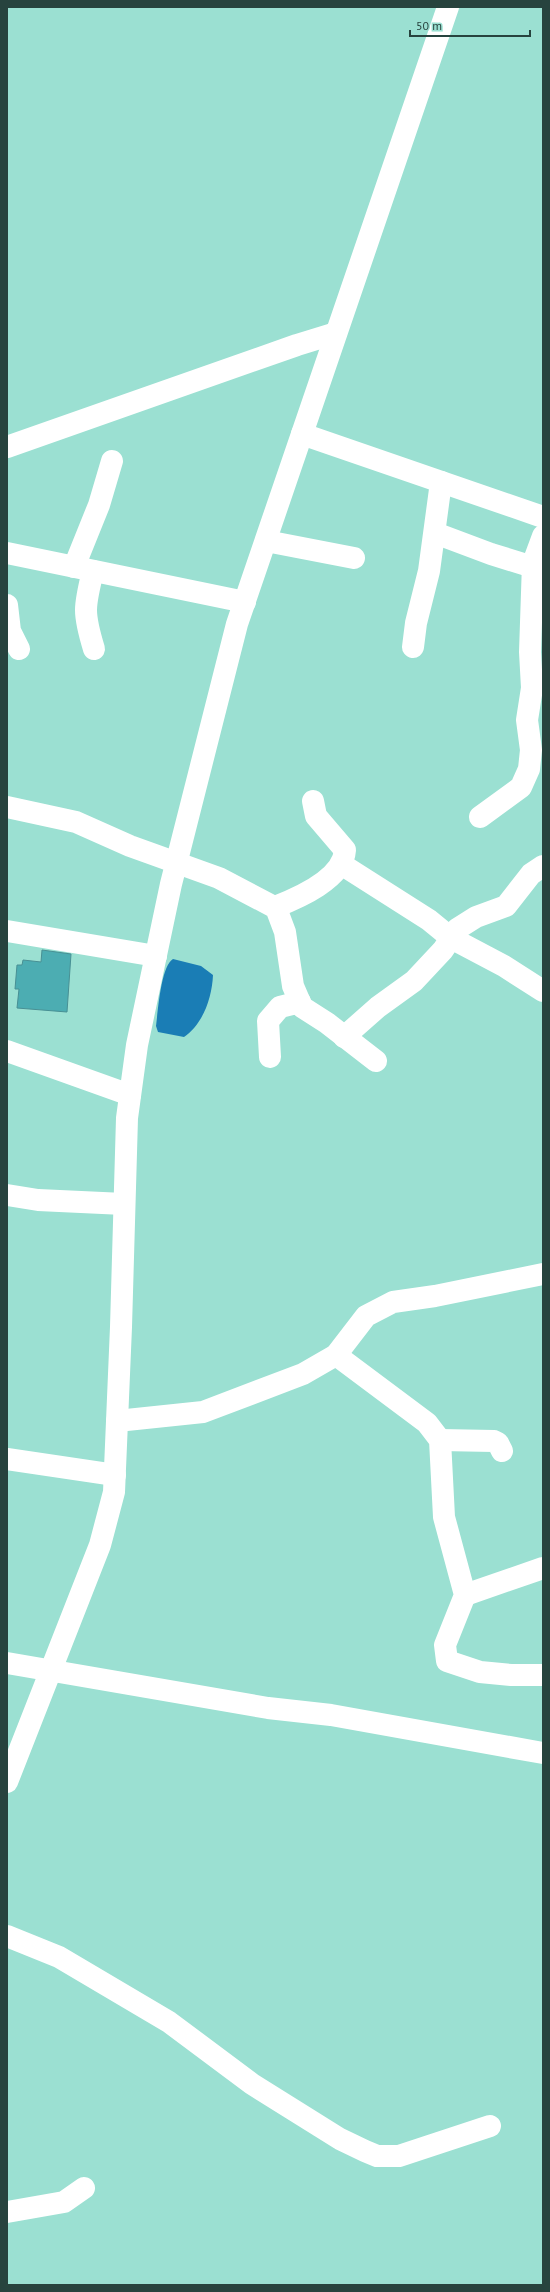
<svg xmlns="http://www.w3.org/2000/svg" width="550" height="2292" font-family="'PT Sans',sans-serif">
<style>
.water{fill:#1a7db5}
.building{fill:#4cadb2;stroke:#489094}
.lines{fill:none;stroke-linecap:round;stroke-linejoin:round}
.minor{stroke:#fff;stroke-width:22}
</style>
<rect width="100%" height="100%" fill="#9be0d2"/>
<path class="water" d="M173,959L201,966L213,975C212,998 203,1024 184,1037L158,1032L156,1026C158,1011 161,966 173,959Z"/>
<path class="building" d="M42,950L71,954L67,1012L17,1008L19,989H15L17,965H22L23,960L41,962Z"/>
<g class="lines">
<g class="minor">
<path d="M302,434L543,517"/>
<path d="M7,447L297,345L336,333"/>
<path d="M435,533L491,554L533,567"/>
<path d="M266,541L354,558"/>
<path d="M7,553L245,602"/>
<path d="M74,567L99,505L112,461"/>
<path d="M93,571C84,607 83,613 94,649"/>
<path d="M7,605L10,631L19,649"/>
<path d="M413,647L416,623L429,571L441,482"/>
<path d="M7,807L76,822L130,846L219,878L276,908L285,932L293,986L302,1007L327,1023L376,1061"/>
<path d="M480,817L521,787L529,769L531,750L527,720L532,688L530,652L533,563L543,536"/>
<path d="M341,864L429,920L451,938L504,966L543,991"/>
<path d="M275,907C298,898 343,879 345,850L316,816L313,801"/>
<path d="M7,931L156,956"/>
<path d="M344,1037L378,1007L414,981L443,950L457,929L476,917L506,906L531,874L543,866"/>
<path d="M7,1051L130,1095"/>
<path d="M270,1057L268,1021L280,1007L300,1002"/>
<path d="M7,1195L38,1200L124,1204"/>
<path d="M336,1355L427,1423L440,1440L444,1517L465,1595L445,1645L447,1661L480,1672L511,1675H543"/>
<path d="M117,1421L203,1412L303,1374L336,1355L366,1316L393,1302L435,1296L543,1274"/>
<path d="M440,1440L494,1441L498,1443L502,1451"/>
<path d="M7,1459L115,1475"/>
<path d="M465,1595L543,1568"/>
<path d="M7,1663L268,1708L331,1715L543,1753"/>
<path d="M7,1782L100,1545L114,1492L121,1327L127,1118L137,1045L171,884L237,624L448,7"/>
<path d="M7,1936L59,1957L169,2022L252,2084L340,2139L365,2151L377,2156H399L490,2126"/>
<path d="M7,2212L64,2202L84,2188"/>
</g>
</g>
<rect width="550" height="2292" fill="none" stroke="#27433e" stroke-width="16"/>
<path d="M410 30v6h120v-6" fill="none" stroke="#27433e" stroke-width="2"/>
<text x="416" y="30" font-size="12" fill="#27433e" stroke="#9be0d2" stroke-width="3" paint-order="stroke">50 m</text>
</svg>
